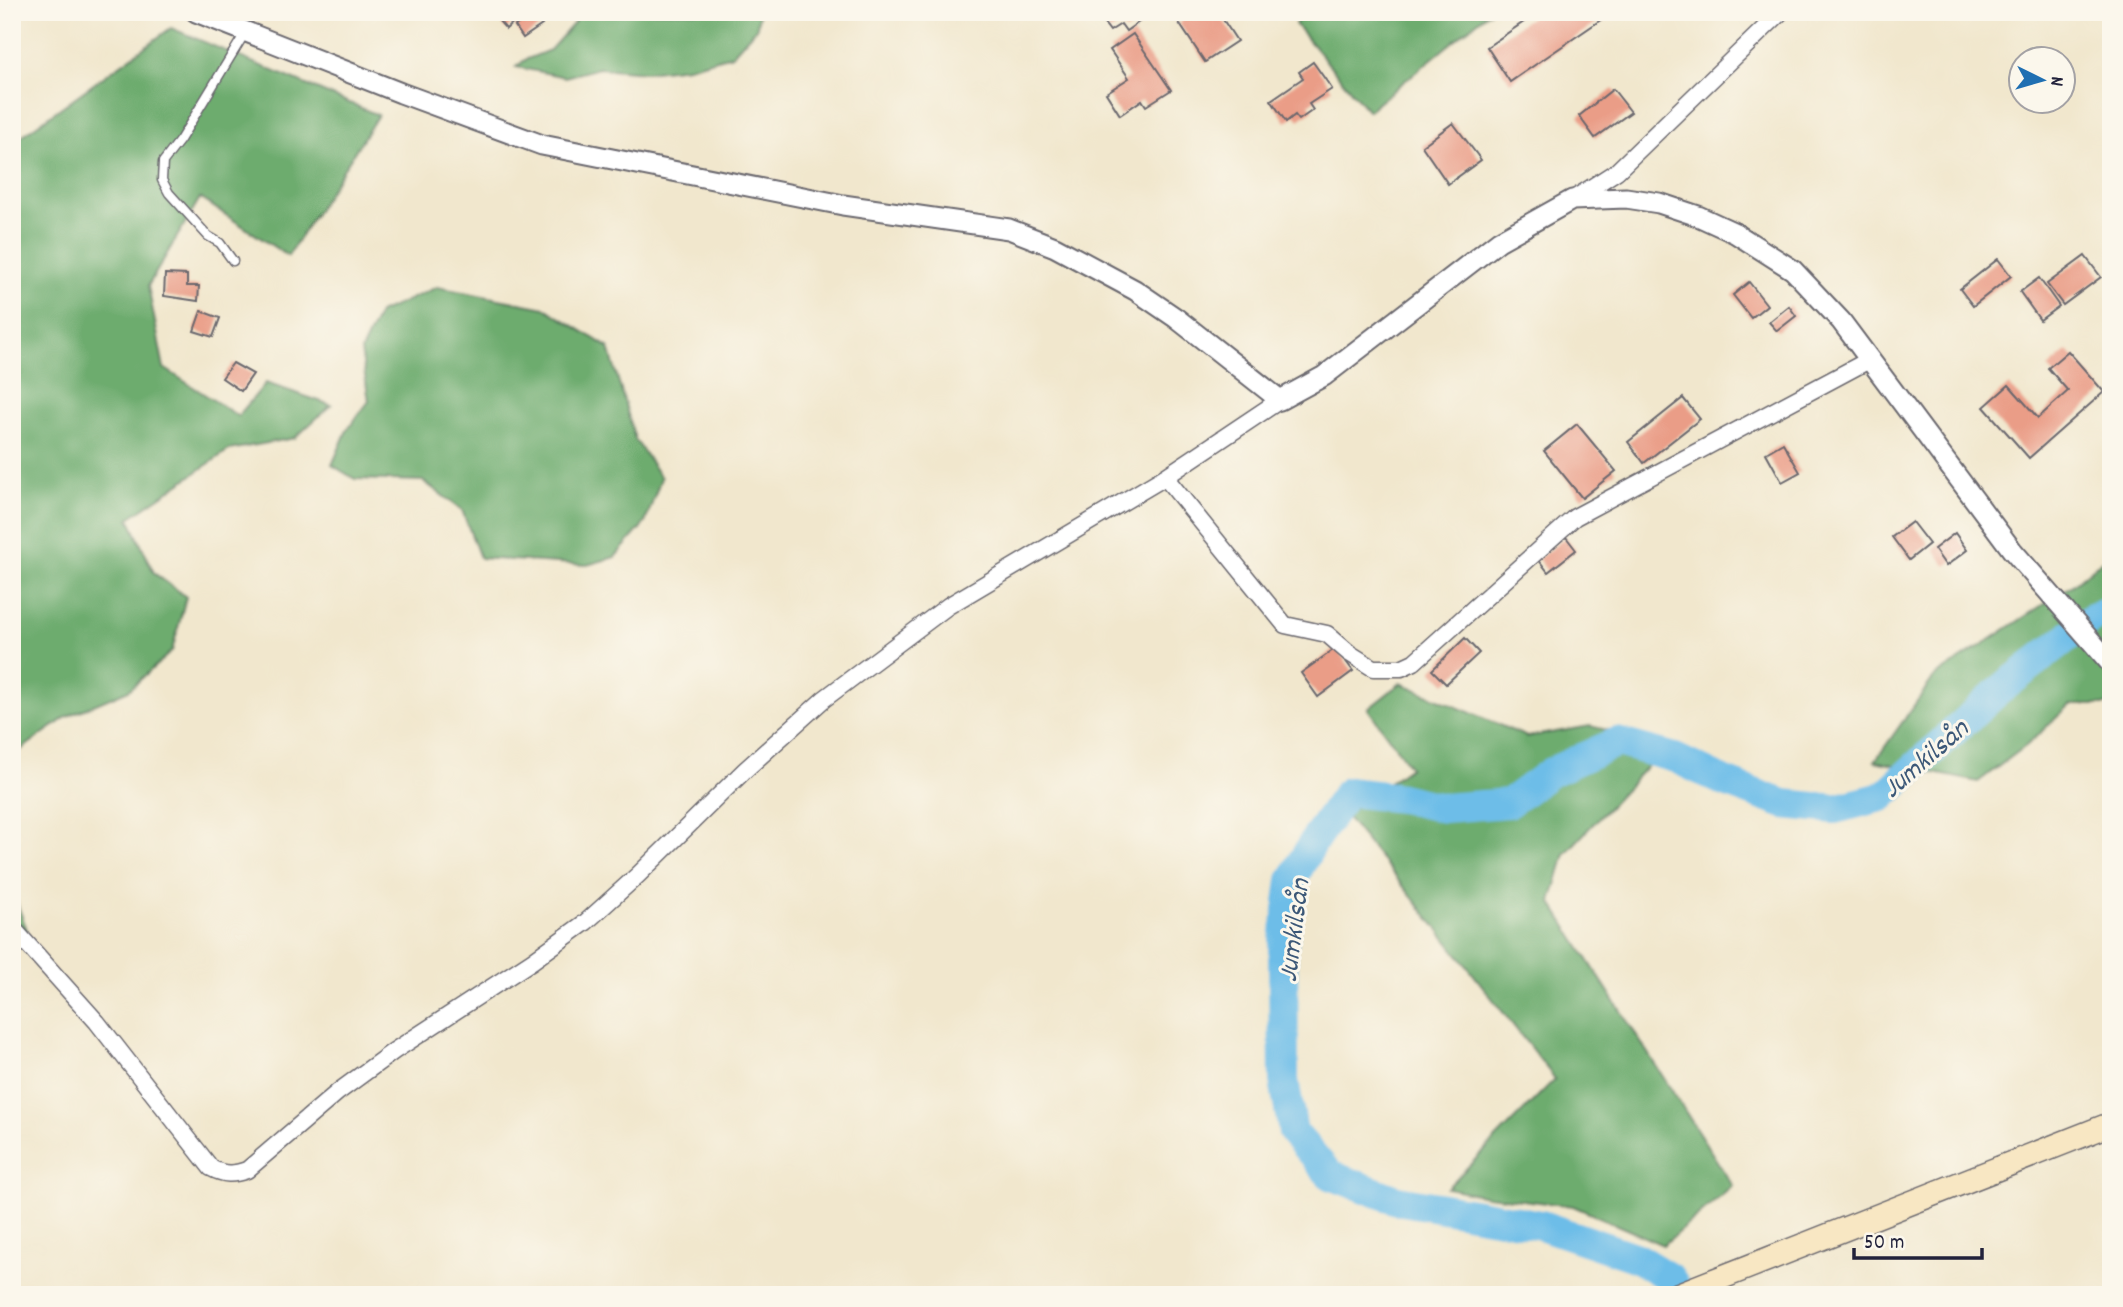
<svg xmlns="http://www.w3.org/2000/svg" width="2123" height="1307" font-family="Dekko,sans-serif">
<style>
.forest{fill:#6dac6e;stroke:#486754;stroke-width:2}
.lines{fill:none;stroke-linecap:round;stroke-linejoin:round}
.river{stroke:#6dbde8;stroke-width:30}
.building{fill:#ea9d87}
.service-casing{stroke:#6a676e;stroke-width:11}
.minor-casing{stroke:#6a676e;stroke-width:19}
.tertiary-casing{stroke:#6a676e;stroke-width:23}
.secondary-casing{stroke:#6a676e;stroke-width:26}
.service{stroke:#fff;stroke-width:8}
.minor{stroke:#fff;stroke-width:16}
.tertiary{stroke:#fff;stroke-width:19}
.secondary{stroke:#f8e7c3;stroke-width:23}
.labels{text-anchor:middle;stroke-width:6;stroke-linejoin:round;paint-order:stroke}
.water-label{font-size:28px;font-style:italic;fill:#3c5878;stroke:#fbf7ec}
</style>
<rect width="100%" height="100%" fill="#fbf7ec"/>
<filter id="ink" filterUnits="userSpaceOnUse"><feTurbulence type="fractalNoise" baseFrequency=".0143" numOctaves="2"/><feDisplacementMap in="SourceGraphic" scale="14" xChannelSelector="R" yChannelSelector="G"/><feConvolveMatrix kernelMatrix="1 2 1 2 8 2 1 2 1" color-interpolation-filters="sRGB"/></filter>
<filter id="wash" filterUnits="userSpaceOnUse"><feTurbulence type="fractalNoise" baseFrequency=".00686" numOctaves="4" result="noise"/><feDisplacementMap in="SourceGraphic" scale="28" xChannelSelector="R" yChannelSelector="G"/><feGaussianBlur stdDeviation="1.57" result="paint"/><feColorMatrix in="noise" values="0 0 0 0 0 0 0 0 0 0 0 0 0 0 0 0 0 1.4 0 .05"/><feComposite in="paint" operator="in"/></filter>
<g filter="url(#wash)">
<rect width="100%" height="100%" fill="#f1e7cd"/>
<g class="forest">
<path d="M569,12H759L757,27L732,55L688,67L645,72L599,68L565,77L516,67L525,60L550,50L575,22Z"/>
<path d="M1303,12H1489L1368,111L1295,24Z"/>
<path d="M171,28L378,115L288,256L200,198L148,286L164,368L238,416L266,383L331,405L295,438L229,450L129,518L154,573L186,597L172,651L129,690L68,716L12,756V143Z"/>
<path d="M437,287L545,308L609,348L635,439L661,478L645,523L615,557L587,565L480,558L462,510L423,481L355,479L332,465L347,430L369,401L361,351L379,313Z"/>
<path d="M2111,553V705H2070L2027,745L1978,782L1875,761L1934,677L2074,584Z"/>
<path d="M1401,683L1527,737L1590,726L1668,744L1565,854L1551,902L1733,1186L1663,1245L1573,1206L1487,1196L1447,1188L1555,1079L1438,929L1345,815L1410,767L1368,709Z"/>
<path d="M12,890L27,930L12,958Z"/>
</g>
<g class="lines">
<path class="river" d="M1680,1295L1670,1278L1637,1258L1541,1225L1397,1200L1330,1175L1293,1132L1284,1080L1283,948L1292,880L1315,839L1348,792L1401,798L1443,808L1509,803L1551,772L1617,742L1675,758L1725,782L1784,804L1835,809L1882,797L1995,694L2092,618L2111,610"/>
</g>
<g id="blocks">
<g class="building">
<path d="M491,12H511L517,19L506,29Z"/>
<path d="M1099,12H1153L1126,31L1121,24L1110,31L1097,14Z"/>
<path d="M1195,12H1218L1237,41L1205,62L1179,23Z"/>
<path d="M1532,12H1597L1602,19L1510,82L1487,47L1534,15Z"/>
<path d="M534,13L542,25L523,38L515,26Z"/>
<path d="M1133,34L1171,90L1146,106L1142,100L1120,115L1106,93L1129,78L1110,50Z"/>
<path d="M1313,62L1332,89L1309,104L1313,110L1299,120L1295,115L1286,122L1271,100L1303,78L1299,72Z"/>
<path d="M1613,89L1631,112L1595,138L1579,116Z"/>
<path d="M1453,123L1481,160L1448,184L1422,146Z"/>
<path d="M2085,256L2101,277L2063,305L2047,284Z"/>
<path d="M1998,259L2011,276L1973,306L1960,289Z"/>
<path d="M165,274L187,275V286H199L198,301L164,296Z"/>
<path d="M2039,278L2059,306L2040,320L2020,292Z"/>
<path d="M1749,282L1767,305L1751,318L1733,295Z"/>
<path d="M1789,306L1796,316L1777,331L1769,322Z"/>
<path d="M201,311L220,318L213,337L194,331Z"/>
<path d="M2068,351L2104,392L2029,458L1984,407L2009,385L2038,418L2068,391L2048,368Z"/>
<path d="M233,363L253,374L241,391L222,378Z"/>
<path d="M1683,398L1700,419L1644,463L1628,442Z"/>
<path d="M1577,424L1616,471L1582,498L1544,451Z"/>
<path d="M1783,443L1800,472L1782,482L1766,453Z"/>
<path d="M1912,522L1929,544L1909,560L1892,537Z"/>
<path d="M1955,533L1967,550L1946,566L1934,549Z"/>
<path d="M1566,537L1576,550L1548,572L1538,559Z"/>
<path d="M1465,638L1479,653L1446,684L1432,670Z"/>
<path d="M1336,648L1353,671L1318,697L1301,673Z"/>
</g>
</g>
</g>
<g filter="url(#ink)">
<use href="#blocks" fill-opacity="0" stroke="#6a676e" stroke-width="2"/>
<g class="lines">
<g class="service-casing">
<path id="service" d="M233,261L220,243L208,236L169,193L162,180L163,162L180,140L245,33"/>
</g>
<g class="minor-casing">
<g id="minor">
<path d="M1572,200L1617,171L1781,12"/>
<path d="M1165,477L1285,625L1327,634L1349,653L1373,668H1401L1414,662L1575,517L1869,360"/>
<path d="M12,927L97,1022L211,1168C224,1175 233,1175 247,1170L338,1092L394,1051L532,961L586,922L638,875L745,770L824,699L948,606L1165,477L1280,400"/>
</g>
</g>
<g class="tertiary-casing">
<path id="tertiary" d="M196,12L401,93L542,145L843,205L1009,229L1055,247L1135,290L1176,318L1280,400L1324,376L1499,241L1572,200L1626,198L1659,203L1698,216L1735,233L1793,270L1841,321L2012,550L2111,664"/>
</g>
<g class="secondary-casing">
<path id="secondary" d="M1677,1295L2111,1124"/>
</g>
<use href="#service" class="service"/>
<use href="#minor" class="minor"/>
<use href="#tertiary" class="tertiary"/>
<use href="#secondary" class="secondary"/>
</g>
</g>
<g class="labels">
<g class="water-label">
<text transform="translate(1924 757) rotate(-41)" y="10">Jumkilsån</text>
<text transform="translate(1292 930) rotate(-83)" y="10">Jumkilsån</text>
</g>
</g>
<rect width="2123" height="1307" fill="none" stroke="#fbf7ec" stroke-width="42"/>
<g transform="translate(2042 80) rotate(95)"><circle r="33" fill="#fbf7ec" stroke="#a4a2a5" stroke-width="2"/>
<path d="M0-5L12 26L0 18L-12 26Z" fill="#1f6fb2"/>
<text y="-10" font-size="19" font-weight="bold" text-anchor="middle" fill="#22223b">N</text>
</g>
<path d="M1854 1248v10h128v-10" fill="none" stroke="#22223b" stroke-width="3.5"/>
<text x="1864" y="1248" font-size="21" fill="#22223b" stroke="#fbf7ec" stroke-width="5" paint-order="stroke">50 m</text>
</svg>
